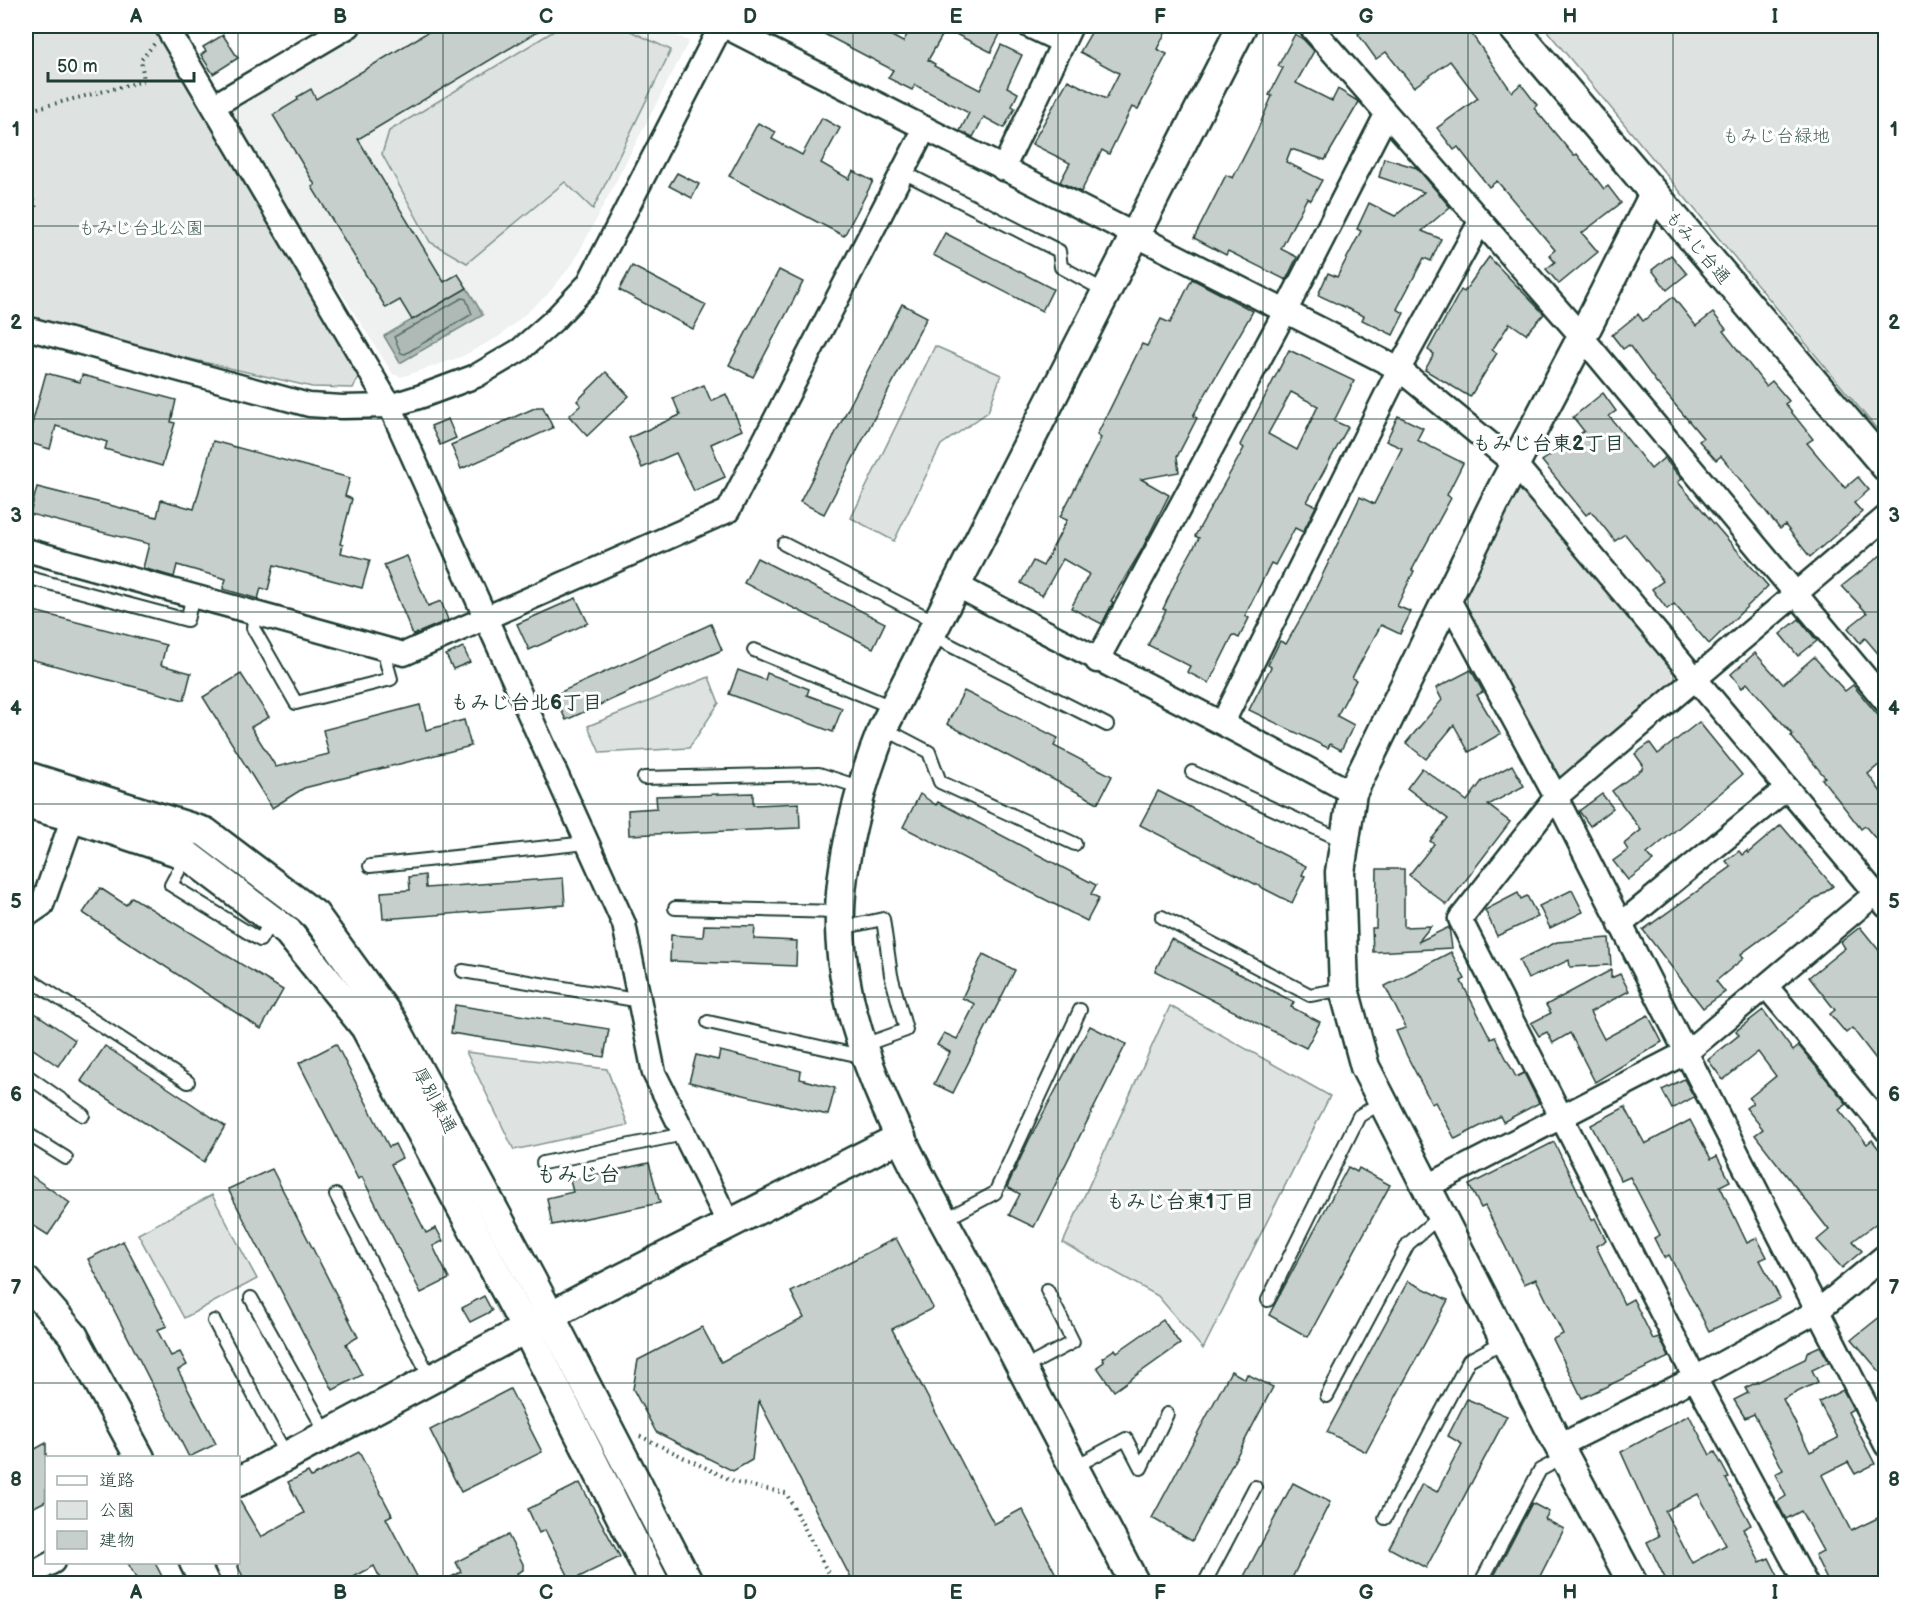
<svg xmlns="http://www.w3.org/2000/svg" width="1911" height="1609" font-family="'Balsamiq Sans','Klee One',sans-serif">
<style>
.built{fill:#eef1f0}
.green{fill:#dee3e2;stroke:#7e908b;stroke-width:1.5}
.water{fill:#afbab7;stroke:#758883;stroke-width:1.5}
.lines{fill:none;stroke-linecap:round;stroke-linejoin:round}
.shore{stroke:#596f68;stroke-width:1.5}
.building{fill:#c7cfcc;stroke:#1f3d34;stroke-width:1.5;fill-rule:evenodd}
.service-casing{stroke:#1f3d34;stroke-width:16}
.minor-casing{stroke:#1f3d34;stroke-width:27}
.tertiary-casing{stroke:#1f3d34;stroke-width:33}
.path{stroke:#1f3d34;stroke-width:4;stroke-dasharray:1.5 4.5;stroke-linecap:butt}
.service{stroke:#fff;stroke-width:12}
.minor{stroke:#fff;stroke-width:22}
.tertiary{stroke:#fff;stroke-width:28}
.grid{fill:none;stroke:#1f3d34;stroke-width:1.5;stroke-opacity:0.55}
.labels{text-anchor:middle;stroke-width:6;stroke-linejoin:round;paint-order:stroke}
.park-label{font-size:18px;fill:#455e57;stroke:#fff}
.street-label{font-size:18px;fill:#1f3d34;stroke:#fff}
.neighbourhood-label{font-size:20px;font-weight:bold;fill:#1f3d34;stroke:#fff}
.quarter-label{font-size:21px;font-weight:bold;fill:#1f3d34;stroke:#fff}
.neatline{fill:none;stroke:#1f3d34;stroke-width:2}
.grid-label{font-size:20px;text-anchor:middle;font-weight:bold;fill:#1f3d34}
</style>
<rect width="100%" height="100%" fill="#fff"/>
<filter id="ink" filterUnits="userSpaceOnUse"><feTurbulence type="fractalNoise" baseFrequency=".0167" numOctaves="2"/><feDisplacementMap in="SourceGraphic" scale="12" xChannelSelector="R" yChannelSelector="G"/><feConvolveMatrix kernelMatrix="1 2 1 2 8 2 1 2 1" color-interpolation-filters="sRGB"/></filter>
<g filter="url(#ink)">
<path class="built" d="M362,26H656L689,41L574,262L547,295L500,336L461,357L401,377L393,374L223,107Z"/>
<g class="green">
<path d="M26,26H154L362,371L353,388L312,387L26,321Z"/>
<path d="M562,26H620L671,50L593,209L565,182L467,263L430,242L382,154L389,131Z"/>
<path d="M1543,26H1885V439Z"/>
<path d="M935,346L1001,375L988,412L941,445L894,541L851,518Z"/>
<path d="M1516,465L1695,679L1556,797L1448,598Z"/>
<path d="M709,677L719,703L689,748L600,753L588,726Z"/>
<path d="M1170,1006L1330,1096L1203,1349L1158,1296L1063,1243Z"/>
<path d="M466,1052L607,1069L628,1125L514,1150Z"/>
<path d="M212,1195L257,1279L184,1318L138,1234Z"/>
</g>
<path class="water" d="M467,288L483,315L400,363L384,336Z"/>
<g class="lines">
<path class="shore" d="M462,298L466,299L472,314L405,354L401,353L394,337Z"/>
</g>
<g class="building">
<path d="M438,26H547L358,139L444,282L458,274L467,288L412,320L400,300L386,308L312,187L315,185L273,115L298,100L297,97L311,89L316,99Z"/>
<path d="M809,26H873L903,42L912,26H1004L991,52L946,29L928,60L935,64L934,66L980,90L1001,45L1022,55L1007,87L1018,93L1012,106L1015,108L1004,128L984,117L973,137L960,131L969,113L915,85L912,90L888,78L893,70Z"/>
<path d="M1095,26H1169L1157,49L1167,54L1138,109L1132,107L1109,154L1102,150L1081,192L1060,182L1070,163L1032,144L1068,80L1106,99L1119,73L1080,52Z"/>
<path d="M1368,26H1466L1512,92L1521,84L1537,105L1534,108L1574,156L1577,154L1604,189L1608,186L1621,203L1582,233L1598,252L1559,284L1546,269L1555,262L1549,255L1555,250L1497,181L1489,187L1458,147L1454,150L1437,128L1478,98L1450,61L1414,87L1386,52L1376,59L1358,34Z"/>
<path d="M1295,34L1303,39L1314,51L1296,83L1332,101L1338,89L1359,102L1325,160L1291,149L1286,162L1322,180L1311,200L1307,198L1281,249L1297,257L1286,280L1228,251L1226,255L1194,238L1226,175L1233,178L1257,131L1272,96L1269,95L1283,68L1278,66Z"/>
<path d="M223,35L238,58L213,74L201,55L206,51L203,47Z"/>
<path d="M822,118L840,128L821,163L849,179L853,171L873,181L844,236L729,176L758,123L776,132L772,139L802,155Z"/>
<path d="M1384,158L1417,168L1450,207L1422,231L1441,239L1431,261L1424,258L1397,309L1404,313L1393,335L1362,320L1364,316L1318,295L1328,273L1337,277L1361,231L1357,229L1369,203L1395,216L1424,192L1379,177Z"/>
<path d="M677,173L699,184L692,198L669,186Z"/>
<path d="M945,233L1053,289L1042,311L933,255Z"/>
<path d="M1671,255L1687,274L1667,290L1652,270Z"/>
<path d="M1489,257L1544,314L1526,334L1510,323L1492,350L1497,353L1470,397L1425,370L1434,354L1428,350L1461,290L1464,292Z"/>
<path d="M632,266L706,305L693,329L619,290Z"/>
<path d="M779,270L803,282L753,377L729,365Z"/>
<path d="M1192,279L1253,311L1193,416L1197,418L1177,457L1179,472L1141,479L1169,495L1141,551L1111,601L1113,602L1102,624L1071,608L1089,574L1063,559L1042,596L1021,583L1033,561L1043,566L1067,520L1060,517L1101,438L1097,435L1142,344L1147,346L1161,319L1170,323Z"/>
<path d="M1673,297L1696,326L1713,313L1726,329L1723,331L1766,386L1772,381L1789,401L1785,404L1813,439L1807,443L1845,488L1858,477L1869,490L1854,503L1862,512L1810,557L1785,525L1780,529L1721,456L1716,460L1699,441L1703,438L1656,382L1629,345L1623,349L1612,335L1638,314L1643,321Z"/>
<path d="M902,304L927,317L824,514L800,502Z"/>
<path d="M1289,350L1354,381L1334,421L1348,427L1307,502L1316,506L1303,532L1295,528L1275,565L1271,563L1245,616L1249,618L1239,638L1233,635L1209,683L1187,672L1190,666L1148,645L1166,610L1163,609L1181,570L1199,538L1195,536L1244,448L1240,445ZM1291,392L1318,406L1297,450L1268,434Z"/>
<path d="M606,372L629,396L587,436L569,416L581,405L577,401Z"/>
<path d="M46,373L80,382L82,375L176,400L171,422L175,423L162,466L105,449L107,442L56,426L50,449L27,442Z"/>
<path d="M704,385L711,401L726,394L742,430L711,444L725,477L694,491L676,453L642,468L629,438L680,415L673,398Z"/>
<path d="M1603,393L1616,411L1609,416L1651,469L1664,458L1682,479L1678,482L1768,586L1709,644L1674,604L1667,609L1652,589L1663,581L1625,534L1615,541L1591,511L1586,515L1542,461L1584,431L1573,417Z"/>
<path d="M537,407H543L553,428L461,469L451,445Z"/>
<path d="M1398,416L1423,428L1417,440L1463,463L1447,495L1451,498L1412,570L1414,571L1397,606L1411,612L1400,634L1381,625L1352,678L1356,680L1337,716L1354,725L1341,750L1330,744L1328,748L1249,710L1271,667L1268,665L1280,641L1286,644L1306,609L1360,497L1374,504L1402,448L1386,441Z"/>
<path d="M448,419L456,438L440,445L431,426Z"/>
<path d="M213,441L350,478L345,496L352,499L340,544L343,545L341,553L370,560L362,588L274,565L268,590L261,588L258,599L223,589L226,579L177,565L174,577L143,568L149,544L30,514L37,487L157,517L161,500L194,509Z"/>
<path d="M1886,551V663L1865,638L1860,643L1848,628L1867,613L1842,586Z"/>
<path d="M407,556L428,606L441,601L448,620L413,635L384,565Z"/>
<path d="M757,558L885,623L873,648L744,583Z"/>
<path d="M576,598L588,623L529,650L517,624Z"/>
<path d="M26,609L166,645L161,665L191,673L184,700L26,658Z"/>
<path d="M1799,619L1817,641L1798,656L1780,634Z"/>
<path d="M711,624L722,650L566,720L554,695Z"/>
<path d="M463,647L470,662L453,669L446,655Z"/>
<path d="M1755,653L1783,684L1814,657L1845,691L1853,685L1886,725V759L1868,774L1886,799V851L1865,826L1861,829L1822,779L1825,777L1791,736L1793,735L1747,683L1742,688L1731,674Z"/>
<path d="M738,670L765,680L767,673L809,689L807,695L842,708L833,732L729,694Z"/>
<path d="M1471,670L1483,692L1477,695L1500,734L1469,752L1454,725L1426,759L1406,743L1442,700L1436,688Z"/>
<path d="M241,674L269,717L251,727L276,767L329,754L323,730L420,705L426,730L464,720L471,746L304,788L272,808L203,697Z"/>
<path d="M964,691L1058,738L1054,746L1112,776L1098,803L947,724Z"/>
<path d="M1699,722L1742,775L1647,854L1653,861L1628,880L1613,861L1628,850L1624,844L1641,830L1612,791L1642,769L1643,765L1635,754L1650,743L1658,754Z"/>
<path d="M1512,765L1524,786L1488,805L1510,822L1447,905L1409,875L1434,844L1430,841L1448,819L1407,788L1422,768L1467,801L1482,781Z"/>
<path d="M1158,791L1306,866L1302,875L1305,876L1292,903L1140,825Z"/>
<path d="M753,793V805L799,803L800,828L629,835L628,810L657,808L656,796Z"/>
<path d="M920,794L936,805L938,802L1096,885L1091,894L1099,898L1087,921L903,827Z"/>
<path d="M1602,794L1613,808L1590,826L1579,811Z"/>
<path d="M1781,825L1833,886L1741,954L1744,958L1716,981L1725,992L1703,1008L1643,930L1731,867L1726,861L1739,851L1742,855L1747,851L1748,853Z"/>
<path d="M1377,869H1404V927L1431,926L1418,942L1449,927L1452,948L1373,952L1372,928H1376Z"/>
<path d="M425,875L426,888L563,878L565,905L383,919L381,892L410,890L409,877Z"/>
<path d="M100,888L126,905L132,897L283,990L261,1029L83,913Z"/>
<path d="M1572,890L1583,912L1550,928L1539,906Z"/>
<path d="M1518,893L1521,899L1527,896L1538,917L1497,936L1485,910Z"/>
<path d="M704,925L755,926L754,939L797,941L796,966L670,961L671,935L703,937Z"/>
<path d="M1860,927L1886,959V1072L1852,1028L1846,1033L1830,1014L1835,1010L1809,977L1845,948L1841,942Z"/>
<path d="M1609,938L1611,965L1570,967L1569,960L1528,979L1519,960L1557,942Z"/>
<path d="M1171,939L1294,1002L1291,1007L1320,1022L1306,1048L1155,971Z"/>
<path d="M1451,952L1465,979L1461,981L1491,1039L1495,1037L1516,1077L1524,1073L1539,1103L1503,1122L1500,1116L1455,1139L1435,1102L1432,1104L1407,1056L1396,1031L1406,1028L1385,986Z"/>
<path d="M983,954L1015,970L953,1093L934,1084L950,1052L937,1045L944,1033L957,1039L975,1004L962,998Z"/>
<path d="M1611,970V978L1620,974L1629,991L1590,1012L1604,1039L1648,1015L1662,1042L1595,1082L1570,1033L1553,1043L1547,1032L1539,1036L1531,1023L1551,1013L1546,1005Z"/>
<path d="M455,1005L609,1029L604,1057L451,1033Z"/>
<path d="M26,1007L75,1040L58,1066L26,1044Z"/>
<path d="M1763,1010L1793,1051L1799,1046L1847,1104L1839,1110L1867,1144L1872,1140L1886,1158V1216L1853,1241L1862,1251L1842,1268L1817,1240L1829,1230L1755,1135L1763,1129L1746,1108L1753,1103L1749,1098L1776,1076L1758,1052L1723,1080L1708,1060L1739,1035L1736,1031Z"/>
<path d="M1090,1026L1126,1044L1034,1227L1009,1215L1020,1194L1007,1187L1029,1140Z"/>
<path d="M336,1044L389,1147L395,1144L402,1158L391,1164L426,1233L436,1228L443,1241L433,1246L449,1279L421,1293L362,1177L358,1179L299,1063Z"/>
<path d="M105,1046L225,1126L204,1162L81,1081Z"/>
<path d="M720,1051L801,1071L800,1079L835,1088L828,1115L689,1082L696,1055L718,1060Z"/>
<path d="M1684,1079L1694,1097L1672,1109L1662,1090Z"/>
<path d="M1625,1107L1645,1144L1690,1120L1711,1159L1717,1156L1730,1181L1720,1186L1747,1243L1757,1238L1767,1257L1760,1260L1780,1298L1709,1331L1669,1255L1664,1258L1654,1238L1660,1235L1630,1177L1621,1181L1591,1125Z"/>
<path d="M1554,1142L1592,1220L1595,1218L1606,1241L1596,1246L1624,1304L1633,1299L1653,1339L1659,1337L1669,1357L1582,1398L1553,1339L1563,1334L1536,1279L1524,1284L1485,1206L1481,1208L1469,1185Z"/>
<path d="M649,1163L660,1203L552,1225L547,1198L573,1192L570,1180Z"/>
<path d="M1348,1167L1357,1172L1359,1168L1390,1185L1308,1337L1269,1315Z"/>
<path d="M272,1169L358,1337L346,1344L362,1375L333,1390L228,1189Z"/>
<path d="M26,1172L70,1203L48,1235L26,1221Z"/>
<path d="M896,1238L933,1308L892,1329L994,1524L1022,1509L1061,1584H854L759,1401L752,1460L733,1471L656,1432L633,1389L638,1360L702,1327L721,1362L804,1318L791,1292Z"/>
<path d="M123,1241L167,1326L157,1330L171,1356L180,1352L187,1365L178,1370L216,1444L189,1457L88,1259Z"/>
<path d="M1408,1281L1448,1300L1366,1452L1327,1432Z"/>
<path d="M484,1296L492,1311L470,1322L462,1308Z"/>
<path d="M1886,1312V1379L1852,1339Z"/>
<path d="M1163,1320L1180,1344L1114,1391L1097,1367L1104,1362L1102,1358L1115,1349L1117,1352Z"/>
<path d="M1820,1346L1829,1362L1812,1370L1818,1382L1783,1399L1810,1452L1838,1438L1819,1402L1843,1390L1853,1409L1848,1412L1875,1464L1855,1474L1848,1462L1822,1475L1851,1531L1886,1514V1584H1829L1815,1555L1823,1551L1801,1511L1786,1519L1777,1502L1786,1496L1775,1474L1783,1470L1754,1414L1745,1418L1734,1400L1748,1393L1745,1388L1805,1359L1807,1352Z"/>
<path d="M1231,1371L1245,1379L1247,1374L1273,1387L1192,1541L1152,1518Z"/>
<path d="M510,1389L542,1452L461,1492L430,1430Z"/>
<path d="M1467,1399L1507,1416L1426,1568L1389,1548L1422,1484L1437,1492L1462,1444L1448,1436Z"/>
<path d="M1689,1415L1710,1455L1715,1452L1729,1478L1726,1479L1751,1525L1743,1529L1760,1562L1769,1558L1782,1584H1668L1647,1542L1659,1536L1621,1452ZM1698,1494L1726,1545L1692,1563L1665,1511Z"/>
<path d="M46,1443V1501L26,1511V1454Z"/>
<path d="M359,1452L392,1515L386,1518L421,1584H383L374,1566L341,1584H247L238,1567V1498L261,1537L304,1513L288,1482L308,1472L311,1477Z"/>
<path d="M580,1483L620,1557L571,1581L545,1530L539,1533L528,1509Z"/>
<path d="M1293,1483L1330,1502L1289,1584H1240Z"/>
<path d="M1532,1503L1549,1512L1545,1519L1564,1529L1536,1584H1490Z"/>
<path d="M508,1535L523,1564V1570L517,1573L522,1584H438L461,1572L456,1562Z"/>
<path d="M128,1563H155L166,1584H139Z"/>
</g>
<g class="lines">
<g class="service-casing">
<g id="service">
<path d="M901,171L1059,251L1061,267L1105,291"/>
<path d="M784,544L938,623"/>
<path d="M26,577L187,620L193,596"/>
<path d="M255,613L253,628L296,703L391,679L386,661L389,650"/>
<path d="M932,636L1107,725"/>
<path d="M754,650L894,708"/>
<path d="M883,728L929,752L940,782L1075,844"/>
<path d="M1192,772L1344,841"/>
<path d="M644,778L819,774L862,788"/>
<path d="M187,855L171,885L260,940L272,920"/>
<path d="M370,866L587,843"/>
<path d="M675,908L841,912"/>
<path d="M1162,917L1310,995L1344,989"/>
<path d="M841,928L883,919L891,975L906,1030L864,1045"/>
<path d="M463,971L641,1001"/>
<path d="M26,977L188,1082"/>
<path d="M708,1022L865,1057"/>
<path d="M26,1075L83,1115"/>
<path d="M26,1133L66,1158"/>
<path d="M543,1163L684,1134"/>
<path d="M336,1195L431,1379"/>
<path d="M944,1220L995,1193L1080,1010"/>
<path d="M251,1298L328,1436"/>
<path d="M1268,1300L1359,1116L1382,1102"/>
<path d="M214,1321L287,1457"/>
<path d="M1022,1369L1073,1342L1047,1290"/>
<path d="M1327,1396L1408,1244L1440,1216"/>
<path d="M1074,1467L1126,1439L1141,1468L1167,1414"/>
<path d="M1385,1518L1469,1360L1505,1341"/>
<path d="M1204,1584L1255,1487"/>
<path d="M1480,1584L1540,1470L1565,1457"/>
</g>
</g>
<g class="minor-casing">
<g id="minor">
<path d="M166,26L390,406L624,924L654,1073L729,1224"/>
<path d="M724,26L1399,369L1516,465L1886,906"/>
<path d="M1029,26L1063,42"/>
<path d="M1310,26L1582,337L1886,702"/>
<path d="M215,105L349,26"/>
<path d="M1003,169L1071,26"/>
<path d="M26,328L309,405L342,407L390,406L422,396L476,376L520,350L554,320L588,284L721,26"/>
<path d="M26,550L404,654L728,511L925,128"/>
<path d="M958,586C1089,656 1222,721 1352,793"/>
<path d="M1448,598L1556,797L1886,1445"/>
<path d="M1097,661L1286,310L1386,115"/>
<path d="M1223,722L1399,369L1480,222"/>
<path d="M26,916L42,905L73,817"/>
<path d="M1620,925L1787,788"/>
<path d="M1766,986L1886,1130"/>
<path d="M1426,1187L1687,1052L1875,894"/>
<path d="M1559,1446L1695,1378L1819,1310L1886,1255"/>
<path d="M26,1577L53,1562"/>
<path d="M1806,1584L1695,1378L1460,919L1556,797L1886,517"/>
</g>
</g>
<g class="tertiary-casing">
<g id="tertiary">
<path d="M1512,26L1886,467"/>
<path d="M26,776L205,832L315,915L392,1021L532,1281L689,1584"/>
<path d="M26,804L73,817L187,855L288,932L365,1027L526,1329L655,1584"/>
<path d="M26,1281L73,1335L140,1458"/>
<path d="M238,1482L589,1295L901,1137"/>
<path d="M194,1562L205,1584"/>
<path d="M1135,1584C1081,1481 1028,1380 974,1277C918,1171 843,1051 840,928C838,865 860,785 883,728L1242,26"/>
<path d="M1633,1584L1559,1446L1365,1067L1344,989L1340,872L1352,793L1497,498L1582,337L1654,194"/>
</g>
</g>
<g class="path">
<path d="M26,111L144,81L141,60L154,44"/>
<path d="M26,171L36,209L26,207"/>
<path d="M640,1436L737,1483L786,1493L834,1584"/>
</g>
<use href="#service" class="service"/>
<use href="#minor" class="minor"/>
<use href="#tertiary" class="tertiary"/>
</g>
</g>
<path class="grid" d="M238,26V1458M443,26V1584M648,26V1584M853,26V1584M1058,26V1584M1263,26V1584M1468,26V1584M1673,26V1584M26,226H1886M26,419H1886M26,612H1886M26,804H1886M26,997H1886M26,1190H1886M26,1383H1886M238,1562V1584"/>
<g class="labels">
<g class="park-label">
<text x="1776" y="142">もみじ台緑地</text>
<text x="141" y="234">もみじ台北公園</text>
</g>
<g class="street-label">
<text transform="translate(1698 247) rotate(50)" y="6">もみじ台通</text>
<text transform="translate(435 1100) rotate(62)" y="6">厚別東通</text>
</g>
<g class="neighbourhood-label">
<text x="1548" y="450">もみじ台東2丁目</text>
<text x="526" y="709">もみじ台北6丁目</text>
<text x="1180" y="1208">もみじ台東1丁目</text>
</g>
<g class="quarter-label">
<text x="578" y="1181">もみじ台</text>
</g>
</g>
<rect width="1911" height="1609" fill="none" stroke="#fff" stroke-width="66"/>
<rect x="45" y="1456" width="195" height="108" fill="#ffffff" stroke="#a5b1ae" stroke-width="1.5"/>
<rect x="57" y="1476" width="30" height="9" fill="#ffffff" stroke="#a5b1ae" stroke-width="1.5"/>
<text x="99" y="1486" font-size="18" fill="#1f3d34">道路</text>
<rect x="57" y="1501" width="30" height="18" fill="#dee3e2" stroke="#a5b1ae" stroke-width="1.5"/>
<text x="99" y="1516" font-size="18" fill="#1f3d34">公園</text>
<rect x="57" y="1531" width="30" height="18" fill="#c7cfcc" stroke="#a5b1ae" stroke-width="1.5"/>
<text x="99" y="1546" font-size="18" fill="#1f3d34">建物</text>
<path d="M48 72v9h146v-9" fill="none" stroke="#1f3d34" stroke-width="3"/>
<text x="57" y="72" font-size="18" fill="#1f3d34" stroke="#ffffff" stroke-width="4.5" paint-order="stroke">50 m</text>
<rect x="33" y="33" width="1845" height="1543" class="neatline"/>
<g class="grid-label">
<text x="136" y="23">A</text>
<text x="340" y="23">B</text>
<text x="546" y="23">C</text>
<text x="750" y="23">D</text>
<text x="956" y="23">E</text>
<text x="1160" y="23">F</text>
<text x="1366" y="23">G</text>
<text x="1570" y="23">H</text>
<text x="1775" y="23">I</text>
<text x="16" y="136">1</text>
<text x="1894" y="136">1</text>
<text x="16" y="329">2</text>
<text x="1894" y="329">2</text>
<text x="16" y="522">3</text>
<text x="1894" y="522">3</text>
<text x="16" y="715">4</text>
<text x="1894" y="715">4</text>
<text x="16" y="908">5</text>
<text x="1894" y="908">5</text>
<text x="16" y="1101">6</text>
<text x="1894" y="1101">6</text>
<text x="16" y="1294">7</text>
<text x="1894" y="1294">7</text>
<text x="16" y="1486">8</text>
<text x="1894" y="1486">8</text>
<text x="136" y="1599">A</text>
<text x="340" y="1599">B</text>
<text x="546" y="1599">C</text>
<text x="750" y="1599">D</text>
<text x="956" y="1599">E</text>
<text x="1160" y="1599">F</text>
<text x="1366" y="1599">G</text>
<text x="1570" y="1599">H</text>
<text x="1775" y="1599">I</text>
</g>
</svg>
